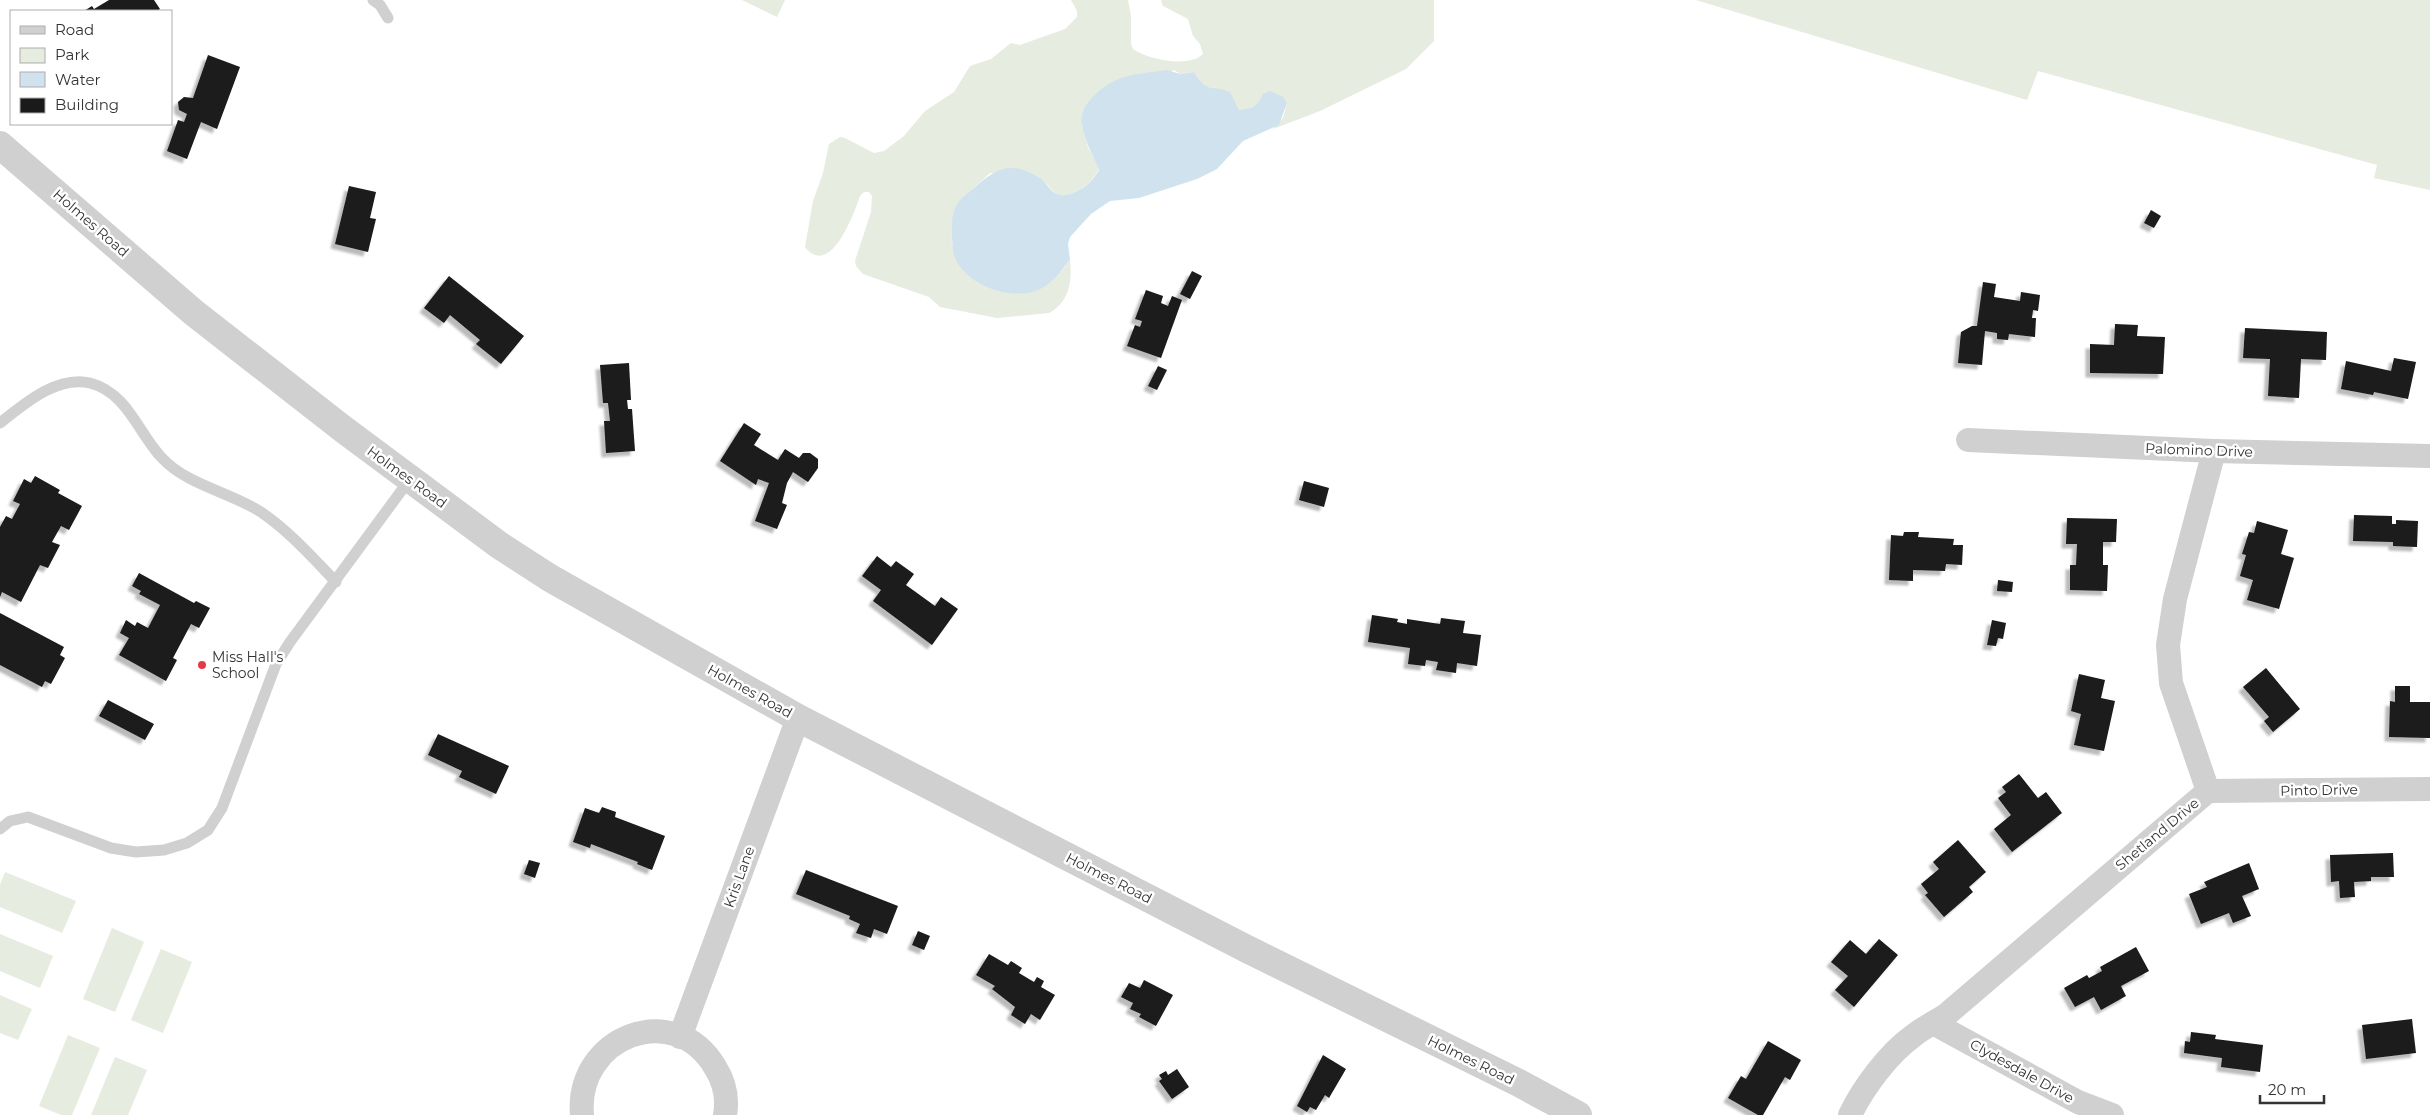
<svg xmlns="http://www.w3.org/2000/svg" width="2430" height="1115" font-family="Montserrat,sans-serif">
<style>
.green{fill:#e6ecdf}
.water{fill:#cfe2ee}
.building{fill:#1a1a1a;filter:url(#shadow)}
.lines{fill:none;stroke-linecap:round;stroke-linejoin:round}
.service{stroke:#d0d0d0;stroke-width:11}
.minor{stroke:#d0d0d0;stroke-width:24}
.tertiary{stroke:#d0d0d0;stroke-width:28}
.poi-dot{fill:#e63946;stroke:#fff;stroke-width:2}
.labels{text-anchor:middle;stroke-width:5;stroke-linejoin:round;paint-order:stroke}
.street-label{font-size:14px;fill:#333;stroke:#fff}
.poi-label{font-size:14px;fill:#333;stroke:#fff;text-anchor:start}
</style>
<defs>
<filter id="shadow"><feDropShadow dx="-4.5" dy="4.5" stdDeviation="1" flood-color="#0004"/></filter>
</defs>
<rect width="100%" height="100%" fill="#fff"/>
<g class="green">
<path d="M742,0H785L777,17Z"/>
<path d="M1071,0H1128L1131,16V44L1133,49C1149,60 1189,68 1203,54L1200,44L1193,36L1188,19L1163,6L1161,0H1434V41L1406,69L1320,111L1273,129L1283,118L1287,103L1260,102L1247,110H1239L1223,90C1207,89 1203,86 1194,72L1180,74L1174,70L1082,125L1088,147L1099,168C1095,181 1072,199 1059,195C1051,192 1048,182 1041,180C1025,176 1006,175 990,173C958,203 952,200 952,246L1061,272L1070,259C1072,281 1070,302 1049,313L997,318L940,307L929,297L863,274L856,266L855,261L871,212L872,196L869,192H864L860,196C854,214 830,279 805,247L813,201L823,173L829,144L840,137L845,138L874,153L884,151L904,136L925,111L954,92L970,66L991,59L1011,43L1020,45L1065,29L1077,17V11Z"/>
<path d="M1696,0H2430V190L2374,178L2377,165L2038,71L2027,100Z"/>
<path d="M5,872L76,901L62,933L0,907V885Z"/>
<path d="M112,928L144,942L115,1012L83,999Z"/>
<path d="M0,934L53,956L40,988L0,971Z"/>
<path d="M161,949L192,962L163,1033L131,1020Z"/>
<path d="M0,995L32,1009L18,1040L0,1033Z"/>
<path d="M68,1035L100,1048L72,1115H61L39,1106Z"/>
<path d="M115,1057L147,1070L128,1115H91Z"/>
</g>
<path class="water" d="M1167,70L1180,74L1194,72C1209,95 1210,84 1230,92L1239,110C1250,110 1259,105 1263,94L1270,91L1283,97L1287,103L1279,125L1243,141L1217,169L1197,179L1139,198L1110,201L1091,214L1070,237L1068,244L1070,259C1063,269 1055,280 1044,287C1017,303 972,288 957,262C952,253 952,242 952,232C952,222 952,211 958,203C962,197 969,192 975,187C998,166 1013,161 1041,179C1047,183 1050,191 1057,194C1071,200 1095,182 1099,169C1092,154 1085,141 1082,125C1077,104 1107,81 1125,77C1139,73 1153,72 1167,70Z"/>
<g class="building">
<path d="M109,0H154L160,9L157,11H84L92,6L94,9Z"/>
<path d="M208,55L240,67L217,129L201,122L187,159L167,151L178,120L184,122L187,114L179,110L178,102L184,97L193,98Z"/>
<path d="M349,186L376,192L370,218L376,219L368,252L335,244Z"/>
<path d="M2151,210L2161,216L2154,228L2144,223Z"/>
<path d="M1192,271L1202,276L1190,299L1180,294Z"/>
<path d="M449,276L524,336L501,364L476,344L480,340L450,315L444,323L424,308Z"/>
<path d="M1983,282L1996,284L1994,297L2020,301L2021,292L2040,295L2038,311L2033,310L2032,318H2036L2035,337L2009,334L2008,340L1997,339V333L1985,331L1982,365L1958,363L1961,332L1972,326H1977Z"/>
<path d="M1146,290L1163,296L1161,303L1168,306L1172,296L1182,300L1161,358L1127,346L1135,325L1140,327L1142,321L1135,319Z"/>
<path d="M2115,324L2138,325L2137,336L2165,337L2163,374L2090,373V344L2114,345Z"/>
<path d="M2245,328L2327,332L2326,360L2301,359L2299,398L2268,396L2270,359L2243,358Z"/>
<path d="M2394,358L2416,362L2408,399L2374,392L2373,395L2341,389L2346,361L2391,371Z"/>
<path d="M629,363L631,400H627L628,409H632L635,451L606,453L604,421H610L608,403H603L600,365Z"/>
<path d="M1158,366L1167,370L1157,390L1148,386Z"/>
<path d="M744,423L761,434L754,445L778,460L785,449L799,458L803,453H810L818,459V468L808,482L793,472L787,483L782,503L787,505L777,529L755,521L769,483L758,479L756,485L720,461Z"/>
<path d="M35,476L60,490L58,493L82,506L69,530L61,526L52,542L60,545L48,568L40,565L21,602L2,592L0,597V527L6,516L12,519L20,504L13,501L24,479L31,483Z"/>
<path d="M1304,481L1329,488L1324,507L1299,500Z"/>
<path d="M2354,515L2392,516V524H2396V520L2418,521L2417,547L2393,546V542L2353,541Z"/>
<path d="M2067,518L2117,519L2116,542H2103V565H2108L2107,591L2070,590V565H2076L2077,544H2066Z"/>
<path d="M2257,521L2288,530L2281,554L2294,558L2279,609L2247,600L2253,580L2240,576L2246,555L2242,554L2249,532L2254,533Z"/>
<path d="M1904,532H1919L1918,537L1954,539L1953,545H1963L1962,565L1946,564L1945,571L1913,570V581L1889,580L1891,535L1903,536Z"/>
<path d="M877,556L891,567L896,561L914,574L906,585L935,606L941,597L958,609L932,645L873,601L881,590L862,576Z"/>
<path d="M139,573L194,603L196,601L210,608L199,628L191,624L173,658L177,660L166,681L119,655L129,638L120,633L126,620L135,626L137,622L148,628L160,605L139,594L141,591L132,586Z"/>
<path d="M1998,580L2013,582L2012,592L1997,591Z"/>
<path d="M0,613L64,647L60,655L65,658L51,684L45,681L42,687L0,665Z"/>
<path d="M1372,615L1398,619L1397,622L1407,624V619L1440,624L1441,618L1465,621L1463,633L1481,635L1477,666L1457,663L1456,673L1436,670L1438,662L1426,660L1425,666L1408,664L1410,648L1368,642Z"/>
<path d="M1992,620L2006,623L2003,639L1998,638L1996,646L1987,645Z"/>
<path d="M2266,668L2300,709L2273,732L2264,721L2269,717L2243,687Z"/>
<path d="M2079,674L2105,680L2101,698L2115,701L2104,751L2074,745L2081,714L2071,711Z"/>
<path d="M2395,686H2410V702H2430V738L2389,737L2390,701L2395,702Z"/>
<path d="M108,700L154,724L145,740L99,716Z"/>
<path d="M438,734L509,766L496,794L459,777L462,771L428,755Z"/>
<path d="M2019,774L2038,798L2046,792L2062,813L2012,852L1994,829L2011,815L1998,798L2006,792L2002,787Z"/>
<path d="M602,807L616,812L615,817L665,836L652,870L637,864L638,862L591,844L590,848L573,842L585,808L599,813Z"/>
<path d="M1958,840L1986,872L1969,887L1973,892L1944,917L1925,895L1928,893L1921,884L1939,869L1933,862Z"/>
<path d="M2393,853L2394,877H2371V881L2354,882L2355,897L2340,898L2339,881L2331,882L2330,855Z"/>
<path d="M529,860L540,863L535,878L524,874Z"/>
<path d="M2249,863L2259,889L2242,896L2251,916L2233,923L2229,913L2201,924L2189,894L2207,887L2204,882Z"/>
<path d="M806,870L898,906L887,934L874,929L871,938L856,933L860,924L849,919L850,916L796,894Z"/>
<path d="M918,931L930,936L924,950L912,945Z"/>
<path d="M1879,939L1898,955L1854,1007L1835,990L1848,976L1831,962L1850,940L1866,954Z"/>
<path d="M2136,947L2149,971L2121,986L2126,996L2101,1010L2094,997L2075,1007L2064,988L2087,975L2089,978L2102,971L2100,967Z"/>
<path d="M989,954L1008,965L1011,961L1022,968L1019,973L1034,982L1037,977L1044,981L1041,987L1055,995L1040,1020L1031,1014L1025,1024L1011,1015L1015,1007L992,989L995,986L976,975Z"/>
<path d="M1144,980L1173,995L1156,1026L1139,1017L1141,1014L1130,1009L1133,1003L1121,997L1129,983L1140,988Z"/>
<path d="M2412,1019L2416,1053L2366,1059L2362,1025Z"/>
<path d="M2191,1032L2216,1035L2215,1039L2263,1045L2260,1072L2221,1067L2222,1058L2184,1053L2185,1041L2190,1042Z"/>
<path d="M1768,1041L1801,1060L1790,1080L1785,1077L1763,1115H1758L1728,1098L1741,1076L1746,1079Z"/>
<path d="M1323,1055L1346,1069L1329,1098L1325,1095L1316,1110L1310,1107L1307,1112L1297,1106Z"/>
<path d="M1177,1069L1189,1087L1172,1099L1159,1081L1162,1079L1159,1075L1166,1071L1168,1075Z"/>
</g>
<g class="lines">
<g class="service">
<path d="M373,0L380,5L388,18"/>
<path d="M0,423C24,404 57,375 90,383C128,393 138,433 162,458C187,485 230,492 261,512C290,532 312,557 336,582"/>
<path d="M0,829L10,821L28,817L111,848L136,852L164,850L187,843L208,830L222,808L276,664L290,642L410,479"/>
</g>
<g class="minor">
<path d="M1968,440L2214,451L2430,456"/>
<path d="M2208,791L2430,789"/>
<path d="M1933,1023L2078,1102L2112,1115"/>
<path d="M680,1037L798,718"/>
<path d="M582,1115C575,1037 674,998 715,1067C724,1081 728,1098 725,1115"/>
<path d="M1850,1115C1863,1088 1888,1054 1913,1036C1923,1028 1935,1022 1946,1015L2208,791L2171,683L2168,645L2175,599L2214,451"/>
</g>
<path class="tertiary" d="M0,145L193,312L343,429L499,545L550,578L798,718L1247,949L1519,1083L1578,1115"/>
</g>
<circle class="poi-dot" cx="202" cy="665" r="5"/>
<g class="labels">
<g class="street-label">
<text transform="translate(91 223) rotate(41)" y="5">Holmes Road</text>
<text transform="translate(2199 450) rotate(2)" y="5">Palomino Drive</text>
<text transform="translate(407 477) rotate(36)" y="5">Holmes Road</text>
<text transform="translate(750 691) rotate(29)" y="5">Holmes Road</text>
<text transform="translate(2319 790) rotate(-1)" y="5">Pinto Drive</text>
<text transform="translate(2157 834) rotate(-40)" y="5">Shetland Drive</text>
<text transform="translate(739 877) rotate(-70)" y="5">Kris Lane</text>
<text transform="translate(1109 878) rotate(27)" y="5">Holmes Road</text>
<text transform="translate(1471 1060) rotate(26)" y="5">Holmes Road</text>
<text transform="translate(2022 1071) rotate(29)" y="5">Clydesdale Drive</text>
</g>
<g class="poi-label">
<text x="212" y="662">Miss Hall's<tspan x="212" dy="16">School</tspan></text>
</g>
</g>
<rect x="10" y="10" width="162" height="115" fill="#ffffff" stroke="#adadad"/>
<rect x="20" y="26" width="25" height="8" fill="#d0d0d0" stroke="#adadad"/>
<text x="55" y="35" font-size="15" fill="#333333">Road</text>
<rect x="20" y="48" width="25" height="15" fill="#e6ecdf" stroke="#adadad"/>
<text x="55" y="60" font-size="15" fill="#333333">Park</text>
<rect x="20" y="72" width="25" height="15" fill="#cfe2ee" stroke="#adadad"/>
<text x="55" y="85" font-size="15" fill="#333333">Water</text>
<rect x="20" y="98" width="25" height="15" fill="#1a1a1a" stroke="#adadad"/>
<text x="55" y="110" font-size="15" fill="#333333">Building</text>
<path d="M2260 1095v8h64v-8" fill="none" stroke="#333333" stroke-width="2.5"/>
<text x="2268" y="1095" font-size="15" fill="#333333" stroke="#ffffff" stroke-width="4" paint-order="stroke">20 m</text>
</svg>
